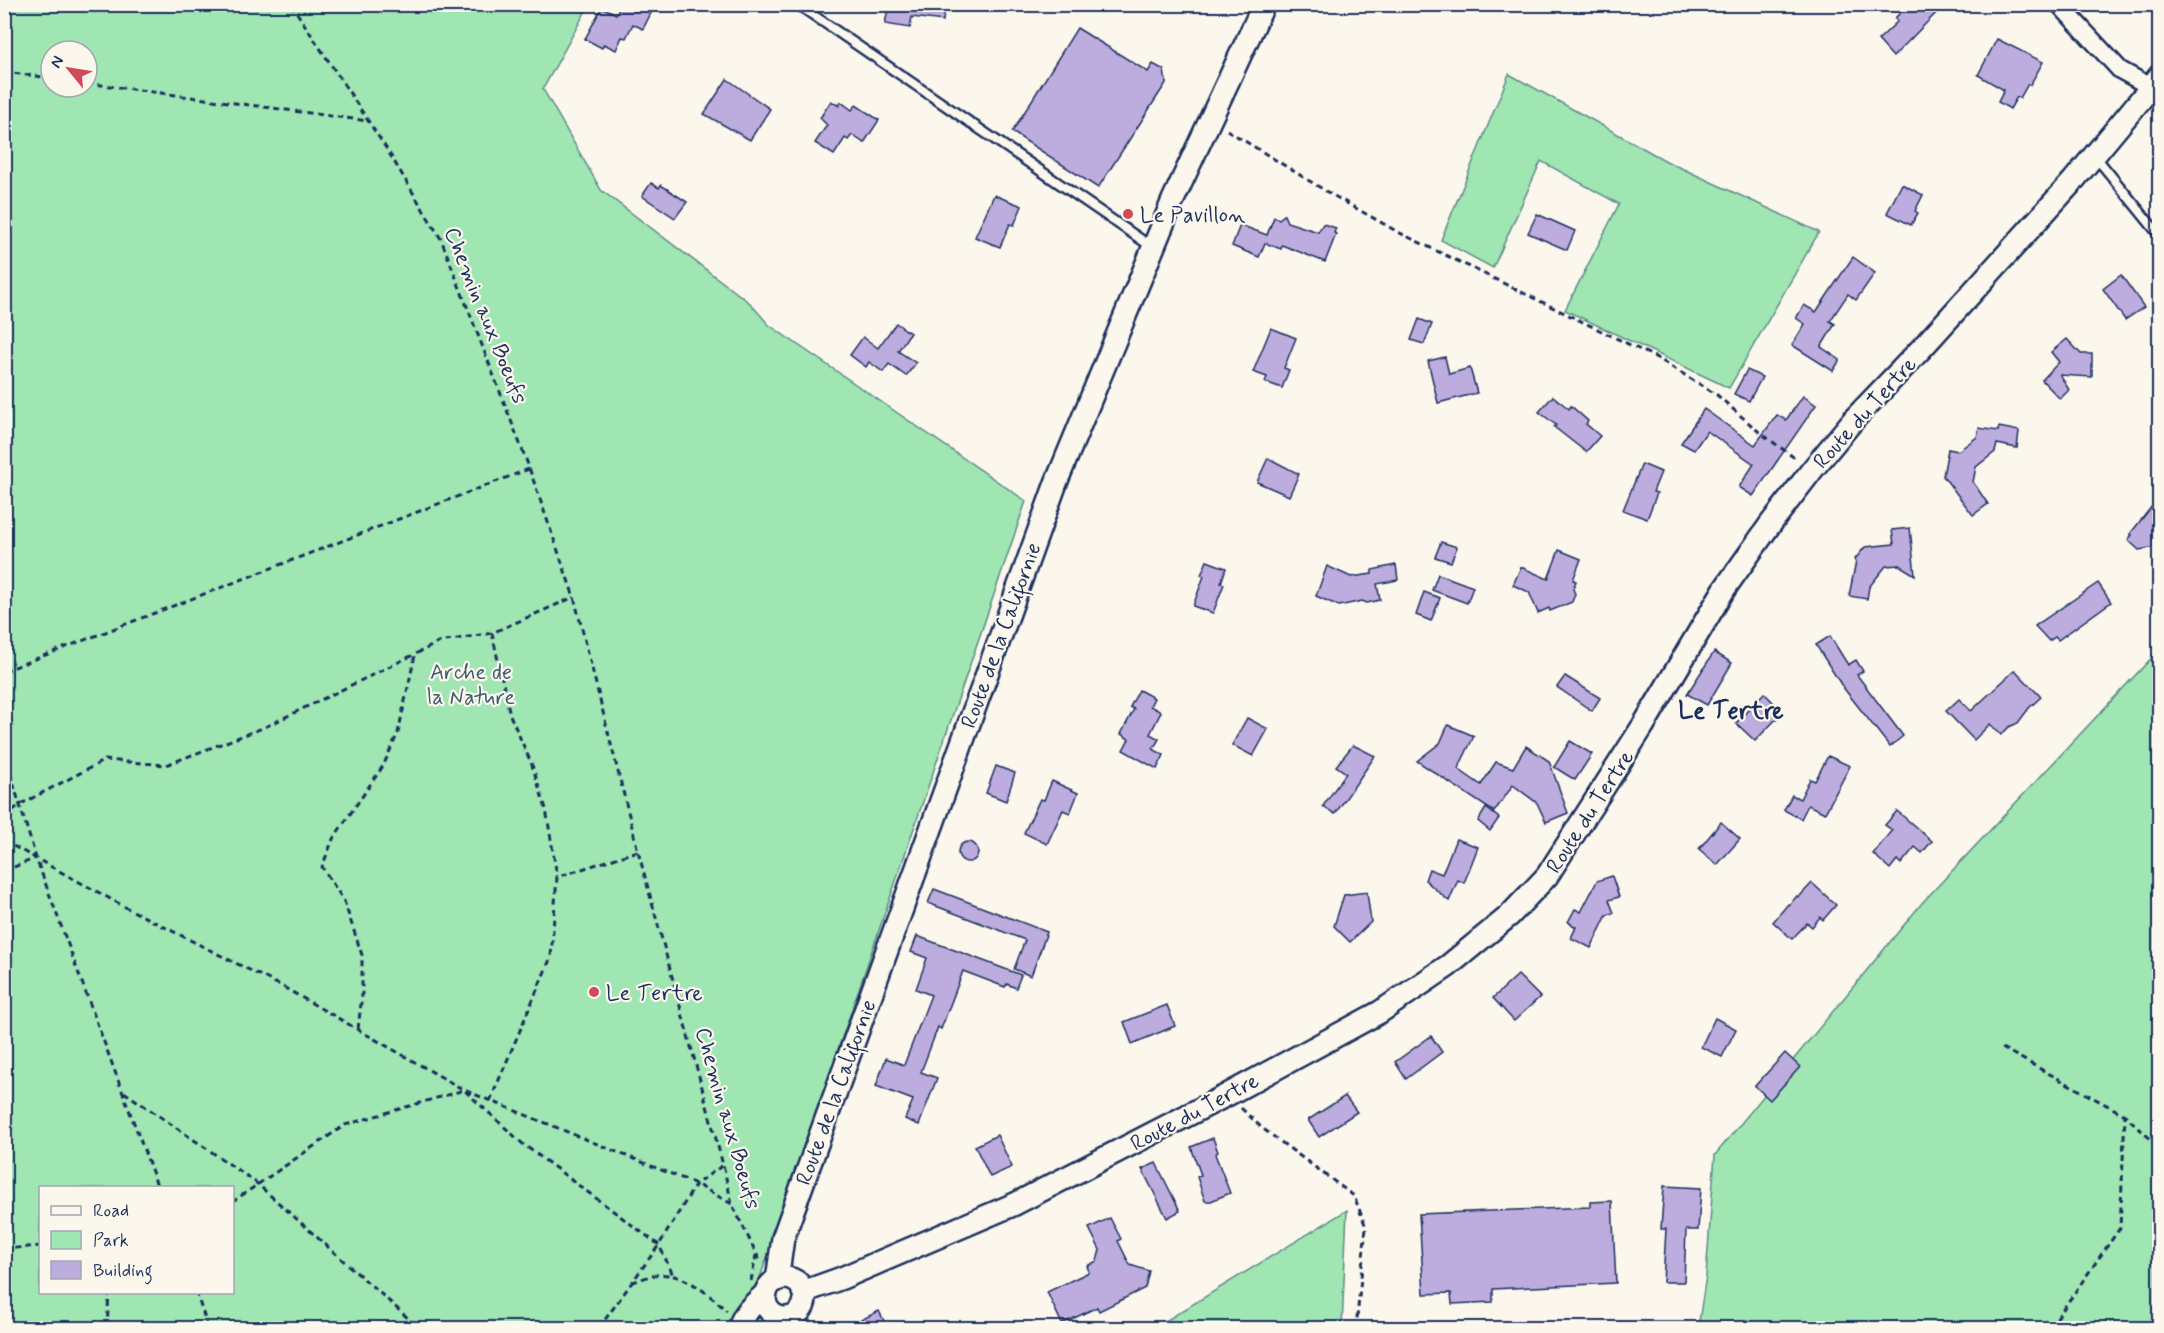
<svg xmlns="http://www.w3.org/2000/svg" width="2164" height="1333" font-family="Mynerve,sans-serif">
<style>
.green{fill:#9fe6b3;stroke:#5d8a88;stroke-width:1.5;fill-rule:evenodd}
.building{fill:#bcadde;stroke:#1b2f5e;stroke-width:1.5}
.lines{fill:none;stroke-linecap:round;stroke-linejoin:round}
.service-casing{stroke:#1b2f5e;stroke-width:13}
.minor-casing{stroke:#1b2f5e;stroke-width:21}
.tertiary-casing{stroke:#1b2f5e;stroke-width:26}
.path{stroke:#1b2f5e;stroke-width:3;stroke-dasharray:6 4.5;stroke-linecap:butt}
.service{stroke:#fbf7ec;stroke-width:8}
.minor{stroke:#fbf7ec;stroke-width:16}
.tertiary{stroke:#fbf7ec;stroke-width:21}
.poi-dot{fill:#d1495b;stroke:#fbf7ec;stroke-width:2}
.labels{text-anchor:middle;stroke-width:4.5;stroke-linejoin:round;paint-order:stroke}
.poi-label{font-size:22px;fill:#1b2f5e;stroke:#fbf7ec;text-anchor:start}
.street-label{font-size:22px;fill:#1b2f5e;stroke:#fbf7ec}
.park-label{font-size:22px;fill:#3c5d73;stroke:#fbf7ec}
.neighbourhood-label{font-size:24px;font-weight:bold;fill:#1b2f5e;stroke:#fbf7ec}
</style>
<rect width="100%" height="100%" fill="#fbf7ec"/>
<filter id="ink" filterUnits="userSpaceOnUse"><feTurbulence type="fractalNoise" baseFrequency=".0167" numOctaves="2"/><feDisplacementMap in="SourceGraphic" scale="12" xChannelSelector="R" yChannelSelector="G"/><feConvolveMatrix kernelMatrix="1 2 1 2 8 2 1 2 1" color-interpolation-filters="sRGB"/></filter>
<g filter="url(#ink)">
<g class="green">
<path d="M5,5H589L543,89L601,190L750,303L769,325L1026,501L753,1298L771,1328H5ZM51,51H87V87H51ZM40,1188H232V1292H40Z"/>
<path d="M1509,74L1668,162L1819,232L1729,388L1565,310L1619,204L1541,161L1493,268L1441,240Z"/>
<path d="M2159,650V1328H1698L1706,1276L1715,1155L1922,903Z"/>
<path d="M1347,1210L1342,1328H1154Z"/>
</g>
<g class="building">
<path d="M622,4H638L652,11L643,29L633,24L626,38L622,37L616,50L604,44L602,48L585,39L602,7L616,14Z"/>
<path d="M889,4H945L943,21L912,17L910,28L885,24Z"/>
<path d="M1909,4H1945L1893,57L1878,40L1898,21L1895,18Z"/>
<path d="M1077,28L1148,72L1153,64L1164,70L1166,83L1098,188L1012,132Z"/>
<path d="M1997,39L2043,62L2030,85L2028,84L2020,98L2017,97L2010,109L1998,102L2004,90L1978,75Z"/>
<path d="M727,79L770,109L750,140L704,114Z"/>
<path d="M831,101L839,106L841,102L852,110L856,105L879,120L864,143L852,135L848,140L845,138L834,155L815,143L827,125L820,118Z"/>
<path d="M651,183L659,188L661,185L687,202L675,218L642,196Z"/>
<path d="M1902,184L1923,195L1915,211L1918,213L1911,225L1887,213Z"/>
<path d="M994,195L1022,206L1014,225L1010,224L1000,247L975,237Z"/>
<path d="M1537,214L1575,231L1567,250L1528,233Z"/>
<path d="M1284,215L1287,222L1318,232L1323,224L1336,228L1334,233L1336,234L1325,262L1282,245L1281,249L1265,243L1259,257L1232,246L1240,225L1267,235L1274,217L1279,219Z"/>
<path d="M1853,257L1875,273L1856,300L1848,294L1830,321L1835,324L1821,347L1840,360L1833,371L1792,345L1805,324L1796,318L1804,305L1816,312Z"/>
<path d="M2121,275L2144,307L2125,320L2103,289Z"/>
<path d="M1419,319L1432,324L1424,344L1411,340Z"/>
<path d="M896,323L910,333L898,351L916,363L906,376L889,364L883,372L869,362L866,367L850,355L863,337L878,348Z"/>
<path d="M1271,328L1296,338L1284,368L1289,370L1282,388L1265,382L1267,377L1253,372Z"/>
<path d="M2067,339L2081,354H2092V377L2060,375L2069,390L2060,399L2042,380L2059,362L2051,352Z"/>
<path d="M1445,357L1449,374L1470,368L1477,393L1438,403L1428,361Z"/>
<path d="M1747,370L1762,377L1749,401L1734,394Z"/>
<path d="M1553,396L1569,409L1571,406L1588,421L1586,424L1600,436L1586,452L1554,427L1556,425L1539,412Z"/>
<path d="M1803,396L1816,405L1753,496L1739,487L1754,464L1707,431L1694,450L1681,443L1704,409L1755,445L1777,415L1786,420Z"/>
<path d="M1999,427L2019,431L2017,448L1997,444L1995,452L1976,467L1973,482L1988,504L1973,515L1943,476L1948,449L1958,451L1977,437L1979,428L1998,431Z"/>
<path d="M1268,458L1299,474L1289,496L1257,482Z"/>
<path d="M1642,464L1661,472L1653,492L1657,493L1647,519L1623,510Z"/>
<path d="M2160,496V542L2155,547L2139,550L2128,540L2132,535L2130,534Z"/>
<path d="M1910,528L1915,575L1899,565L1886,566L1869,587L1867,599L1849,596L1856,561L1855,559L1865,547L1894,544L1892,530Z"/>
<path d="M1441,542L1457,547L1451,562L1435,557Z"/>
<path d="M1559,550L1581,559L1573,580L1576,581L1573,589L1575,594L1572,602L1550,611L1549,608L1538,613L1529,592L1513,585L1521,567L1548,579Z"/>
<path d="M1207,561L1226,568L1221,583L1224,584L1213,613L1193,606L1204,576L1201,575Z"/>
<path d="M1396,565L1398,580L1377,584L1380,600L1367,603L1362,601L1339,606L1316,596L1327,566L1351,577L1372,574V570Z"/>
<path d="M1438,574L1473,587L1467,603L1432,590Z"/>
<path d="M2098,583L2111,602L2058,640L2055,637L2049,641L2035,626Z"/>
<path d="M1424,592L1440,598L1431,621L1416,615Z"/>
<path d="M1830,636L1848,665L1856,660L1863,671L1857,675L1903,736L1890,747L1842,686L1816,645Z"/>
<path d="M1714,652L1732,663L1707,705L1687,694Z"/>
<path d="M2015,670L2041,697L2029,708L2018,723L2009,727L2001,735L1990,724L1974,740L1946,711L1959,699L1971,711Z"/>
<path d="M1565,676L1600,698L1592,711L1557,687Z"/>
<path d="M1139,690L1154,698L1150,706L1161,712L1150,734L1159,739L1153,749L1164,755L1157,769L1123,750L1129,739L1121,734L1134,709L1130,707Z"/>
<path d="M1764,693L1783,712L1755,741L1736,723Z"/>
<path d="M1247,718L1268,729L1253,756L1232,745Z"/>
<path d="M1448,725L1474,736L1458,769L1481,785L1496,762L1513,768L1526,746L1549,761L1568,813L1546,822L1537,803L1513,785L1494,812L1417,761L1440,743Z"/>
<path d="M1570,741L1592,754L1575,780L1554,767Z"/>
<path d="M1353,745L1375,756L1335,814L1323,806L1346,773L1336,766Z"/>
<path d="M1828,756L1850,766L1825,813L1808,805L1801,819L1784,810L1792,795L1800,799L1810,779L1815,781Z"/>
<path d="M996,766L1015,773L1006,801L986,793Z"/>
<path d="M1052,781L1078,793L1070,813L1063,810L1047,844L1024,833L1040,799L1044,800Z"/>
<path d="M1486,808L1499,818L1490,831L1478,821Z"/>
<path d="M1897,811L1932,841L1922,853L1915,847L1901,864L1897,860L1890,869L1873,854L1892,830L1885,825Z"/>
<path d="M1721,822L1740,839L1717,865L1699,849Z"/>
<path d="M1456,839L1478,847L1464,883L1458,880L1449,901L1425,880L1429,869L1442,874Z"/>
<circle cx="968" cy="852" r="10"/>
<path d="M1612,876L1619,897L1609,900L1614,913L1607,915L1591,948L1571,938L1576,927L1568,922L1575,909L1581,912L1597,881Z"/>
<path d="M1812,883L1836,905L1823,920L1820,917L1812,927L1807,923L1792,939L1773,922L1788,904L1789,905L1797,896L1799,897Z"/>
<path d="M934,889L1047,932L1031,976L1014,969L1025,940L928,903Z"/>
<path d="M1367,892L1371,922L1350,942L1334,926L1344,895Z"/>
<path d="M917,936L1021,975L1016,988L1007,984L1005,987L963,971L941,1029L938,1027L921,1072L937,1078L919,1125L905,1119L913,1100L876,1086L886,1058L904,1065L931,995L916,989L927,958L911,952Z"/>
<path d="M1518,975L1540,997L1514,1021L1493,998Z"/>
<path d="M1167,1005L1175,1026L1132,1044L1124,1022Z"/>
<path d="M1715,1018L1736,1029L1722,1057L1701,1047Z"/>
<path d="M1431,1036L1442,1052L1406,1079L1395,1062Z"/>
<path d="M1785,1053L1800,1067L1770,1100L1755,1086Z"/>
<path d="M1345,1096L1357,1112L1319,1137L1308,1120Z"/>
<path d="M997,1135L1012,1167L990,1177L975,1146Z"/>
<path d="M1213,1138L1218,1152L1215,1154L1230,1193L1211,1201H1205L1197,1177L1201,1175L1191,1147Z"/>
<path d="M1156,1163L1180,1211L1167,1218L1142,1169Z"/>
<path d="M1664,1186L1701,1188L1698,1230H1686L1684,1282H1663L1666,1229H1661Z"/>
<path d="M1612,1201L1616,1283L1493,1289V1302L1452,1304L1451,1293L1424,1294L1419,1214L1590,1207V1202Z"/>
<path d="M1110,1218L1121,1239L1118,1241L1130,1265L1149,1271L1145,1288L1099,1311L1097,1307L1062,1324L1047,1292L1089,1272L1087,1266L1097,1261L1100,1250L1089,1228Z"/>
<path d="M879,1311L888,1329H843Z"/>
</g>
<g class="lines">
<g class="service-casing">
<g id="service">
<path d="M797,4L1152,247"/>
<path d="M2095,156L2160,236"/>
</g>
</g>
<g class="minor-casing">
<path id="minor" d="M2059,4L2120,70L2151,87"/>
</g>
<g class="tertiary-casing">
<g id="tertiary">
<circle cx="785" cy="1298" r="20"/>
<path d="M777,1280L783,1238L1056,483L1173,200L1264,4"/>
<path d="M803,1292L842,1278L1015,1204L1227,1095L1380,1012L1448,966L1509,916L1547,876L1643,726L1725,588L1769,526L1812,470L1855,418L1921,349L2073,181L2151,87L2160,75"/>
<path d="M740,1328C741,1314 756,1302 766,1293"/>
</g>
</g>
<g class="path">
<path d="M291,4L386,148L441,239L527,462L574,597L638,851L723,1165L732,1204L760,1261"/>
<path d="M4,72L51,78"/>
<path d="M87,83L368,121"/>
<path d="M1227,130L1329,193L1398,232L1659,359L1717,395L1758,431L1796,459"/>
<path d="M492,633L510,715L532,765L546,809L557,876"/>
<path d="M4,671L529,469"/>
<path d="M4,753L36,858L158,1188"/>
<path d="M4,817L21,804L105,760L166,765L265,727L440,642L492,633L574,597"/>
<path d="M4,841L129,909L285,988L464,1090L696,1184L732,1204"/>
<path d="M4,871L36,858"/>
<path d="M358,1029L362,995V955L344,901L322,867L333,839L383,766L398,733L415,655"/>
<path d="M2002,1048L2125,1115L2160,1148"/>
<path d="M124,1092L254,1181L419,1328"/>
<path d="M490,1101L551,957L557,877L638,851"/>
<path d="M1241,1108L1262,1128L1354,1196L1366,1227L1356,1328"/>
<path d="M232,1202L345,1125L464,1090L523,1144L659,1245L673,1275"/>
<path d="M4,1249L40,1246"/>
<path d="M751,1281L756,1255"/>
<path d="M632,1282C640,1280 648,1276 656,1275C683,1271 709,1294 727,1311"/>
<path d="M196,1292L208,1328"/>
<path d="M786,1318L789,1328"/>
<path d="M107,1328L109,1292"/>
<path d="M599,1328L659,1245L696,1184L723,1165"/>
<path d="M2053,1328L2054,1322L2120,1228L2125,1115"/>
</g>
<use href="#service" class="service"/>
<use href="#minor" class="minor"/>
<use href="#tertiary" class="tertiary"/>
</g>
</g>
<g class="poi-dot">
<circle cx="1128" cy="214" r="6"/>
<circle cx="594" cy="992" r="6"/>
</g>
<g class="labels">
<g class="poi-label">
<text x="1140" y="222">Le Pavillon</text>
<text x="606" y="1000">Le Tertre</text>
</g>
<g class="street-label">
<text transform="translate(487 315) rotate(68)" y="8">Chemin aux Boeufs</text>
<text transform="translate(1864 412) rotate(-48)" y="8">Route du Tertre</text>
<text transform="translate(1000 635) rotate(-70)" y="8">Route de la Californie</text>
<text transform="translate(1589 811) rotate(-57)" y="8">Route du Tertre</text>
<text transform="translate(835 1092) rotate(-70)" y="8">Route de la Californie</text>
<text transform="translate(1194 1111) rotate(-28)" y="8">Route du Tertre</text>
<text transform="translate(729 1118) rotate(74)" y="8">Chemin aux Boeufs</text>
</g>
<g class="park-label">
<text x="471" y="679">Arche de<tspan x="471" dy="25">la Nature</tspan></text>
</g>
<g class="neighbourhood-label">
<text x="1731" y="718">Le Tertre</text>
</g>
</g>
<rect width="2164" height="1333" fill="none" stroke="#fbf7ec" stroke-width="24"/>
<rect x="12" y="12" width="2140" height="1309" fill="none" stroke="#1b2f5e" stroke-width="2" filter="url(#ink)"/>
<rect x="39" y="1186" width="195" height="108" fill="#fbf7ec" stroke="#a1a7b3" stroke-width="1.5"/>
<rect x="51" y="1206" width="30" height="9" fill="#fbf7ec" stroke="#a1a7b3" stroke-width="1.5"/>
<text x="93" y="1216" font-size="18" fill="#1b2f5e">Road</text>
<rect x="51" y="1231" width="30" height="18" fill="#9fe6b3" stroke="#a1a7b3" stroke-width="1.5"/>
<text x="93" y="1246" font-size="18" fill="#1b2f5e">Park</text>
<rect x="51" y="1261" width="30" height="18" fill="#bcadde" stroke="#a1a7b3" stroke-width="1.5"/>
<text x="93" y="1276" font-size="18" fill="#1b2f5e">Building</text>
<g transform="translate(69 69) rotate(300)"><circle r="28" fill="#fbf7ec" stroke="#a1a7b3" stroke-width="1.5"/>
<path d="M0-4.5L10 22L0 15L-10 22Z" fill="#d1495b"/>
<text y="-9" font-size="16" font-weight="bold" text-anchor="middle" fill="#1b2f5e">N</text>
</g>
</svg>
